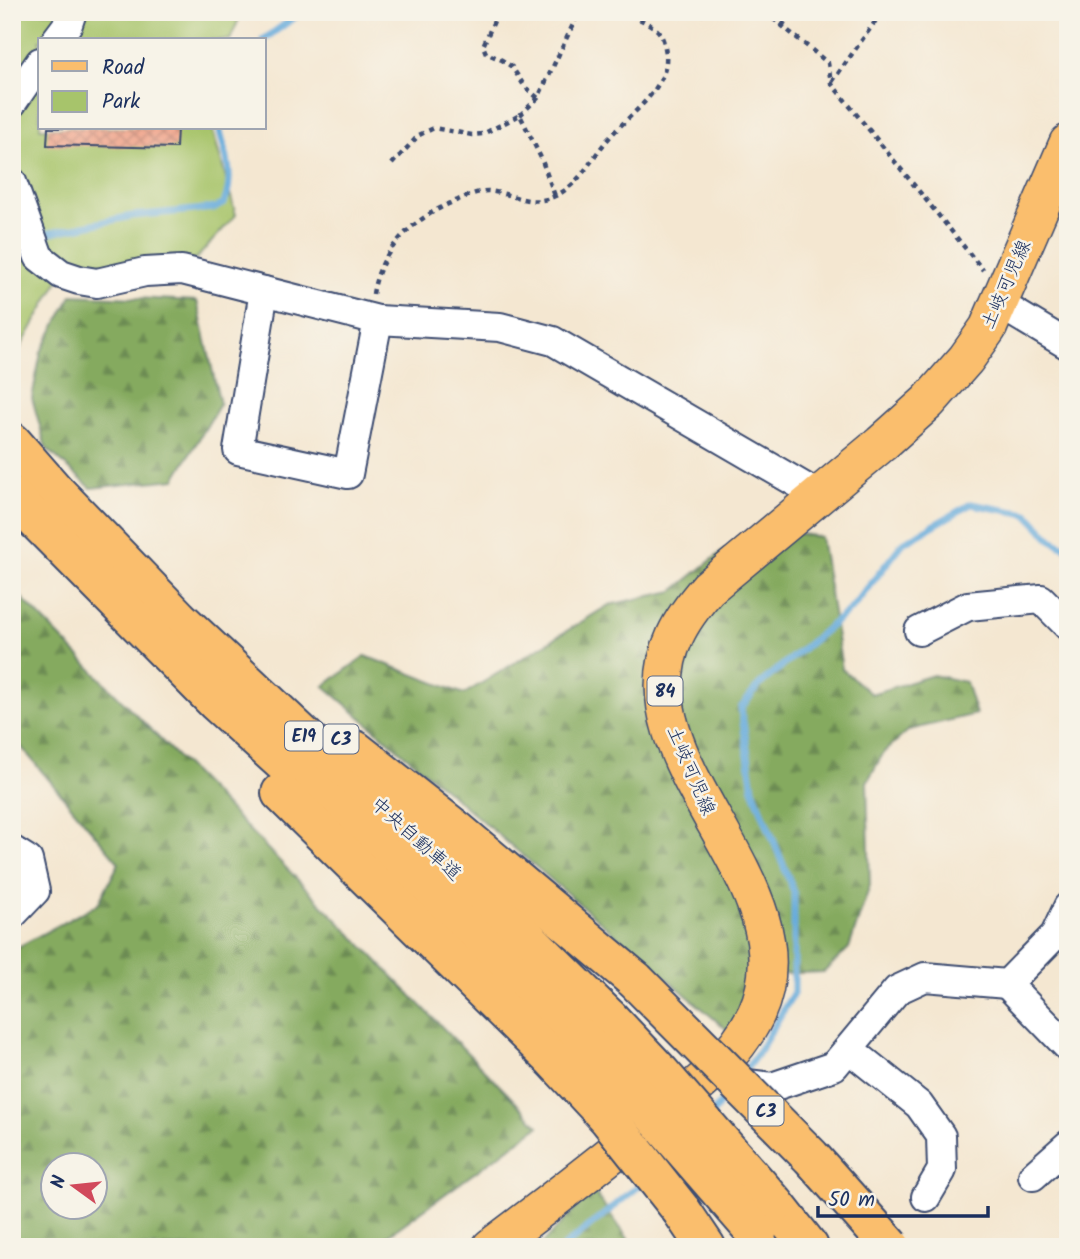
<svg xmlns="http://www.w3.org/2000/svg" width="1080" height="1259" font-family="Kalam,'Klee One',sans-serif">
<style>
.green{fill:#a7c46b;stroke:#617a64;stroke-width:2}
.forest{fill:url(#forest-firs);stroke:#506c5e;stroke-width:2;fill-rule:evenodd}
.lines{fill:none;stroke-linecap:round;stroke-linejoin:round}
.stream{stroke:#66abdb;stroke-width:7}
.building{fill:url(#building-cross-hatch)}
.minor-casing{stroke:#3c4b6f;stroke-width:32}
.major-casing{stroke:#3c4b6f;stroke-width:40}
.highway-casing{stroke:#3c4b6f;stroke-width:42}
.path{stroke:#3c4b6f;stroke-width:4.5;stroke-dasharray:5 5;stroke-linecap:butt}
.minor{stroke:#fff;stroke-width:28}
.major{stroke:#fabe6d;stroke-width:37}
.highway{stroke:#fabe6d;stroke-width:38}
.highway-bridge-casing{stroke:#3c4b6f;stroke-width:42;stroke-linecap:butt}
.highway-bridge{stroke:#fabe6d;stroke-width:38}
.labels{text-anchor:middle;stroke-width:5;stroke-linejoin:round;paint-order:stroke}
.shield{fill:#f7f3e8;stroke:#5d6a87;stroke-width:2}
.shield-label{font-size:18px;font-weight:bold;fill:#1b2f5e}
.street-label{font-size:19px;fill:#1b2f5e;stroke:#f7f3e8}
</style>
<defs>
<pattern id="forest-firs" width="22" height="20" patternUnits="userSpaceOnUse" patternTransform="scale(1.75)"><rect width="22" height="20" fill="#85aa5f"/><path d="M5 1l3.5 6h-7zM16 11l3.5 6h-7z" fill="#6c8b52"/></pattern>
<pattern id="building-cross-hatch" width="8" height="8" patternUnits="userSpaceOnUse" patternTransform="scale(1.75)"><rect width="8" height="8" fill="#f0a086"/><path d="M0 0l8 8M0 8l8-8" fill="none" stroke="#c28371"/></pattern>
</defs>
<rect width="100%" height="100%" fill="#f7f3e8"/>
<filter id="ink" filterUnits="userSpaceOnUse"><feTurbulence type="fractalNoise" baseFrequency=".0143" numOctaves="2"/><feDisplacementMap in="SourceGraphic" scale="14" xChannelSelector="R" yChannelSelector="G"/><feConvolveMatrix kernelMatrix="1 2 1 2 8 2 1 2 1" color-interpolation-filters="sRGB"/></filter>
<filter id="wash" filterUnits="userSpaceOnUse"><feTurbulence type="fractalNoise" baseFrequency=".00686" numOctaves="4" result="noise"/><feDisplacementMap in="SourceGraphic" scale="28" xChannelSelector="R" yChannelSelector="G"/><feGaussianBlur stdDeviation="1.57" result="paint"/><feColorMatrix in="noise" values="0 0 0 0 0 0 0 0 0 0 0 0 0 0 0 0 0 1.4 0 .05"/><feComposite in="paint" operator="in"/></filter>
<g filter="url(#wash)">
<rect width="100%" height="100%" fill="#f4e7d1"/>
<path class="green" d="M12,12H242L230,40H40V128H212L236,215L196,259L67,266L18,352L12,354Z"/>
<g class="forest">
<path d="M72,295L197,301L220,404L175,479L91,488L46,448L32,398L41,352Z"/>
<path d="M788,532L821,537L842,669L871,694L933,675L966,682L976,714L909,730L884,752L867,782L870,885L849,948L824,972L758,975L732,1034L324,686L365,656L464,694L609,605L673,591L724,550Z"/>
<path d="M12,589H13L539,1126L372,1247H12V950L98,904L119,863L12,736ZM52,1164H94V1206H52Z"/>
<path d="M593,1190L634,1247H539Z"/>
</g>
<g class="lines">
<g class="stream">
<path d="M263,40L302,12"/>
<path d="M36,236L132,216L215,208L224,203C235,177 226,153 219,128"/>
<path d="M744,1072L760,1050L794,992V892L753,789L741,708L760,684L852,608L903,543L971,504L1027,514L1052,540L1068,549"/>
<path d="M712,1114L730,1090"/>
<path d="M564,1247L645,1181"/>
</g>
</g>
<g id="blocks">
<path class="building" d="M48,128H177L176,148L47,145Z"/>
</g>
</g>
<g filter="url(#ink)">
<use href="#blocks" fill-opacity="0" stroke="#3c4b6f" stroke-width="2"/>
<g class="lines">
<g class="minor-casing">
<g id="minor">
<path d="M56,40L68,24L72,12"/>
<path d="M12,103L40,62"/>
<path d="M12,182L39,257L61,274L79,280L97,283L145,272L182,270L378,320L500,327L553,341L818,495"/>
<path d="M264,291L238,450L348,474L378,320"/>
<path d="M998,303L1068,345"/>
<path d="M919,631L968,606L1041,599L1068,626"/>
<path d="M12,850L28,860L35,891L12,915"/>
<path d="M1007,984L1068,1047"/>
<path d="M849,1049L919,1105L941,1136L942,1170L926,1197"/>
<path d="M733,1082L772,1087L834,1066L897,990L925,977L1007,984L1055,935L1068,907"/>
<path d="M1033,1176L1068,1145"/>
</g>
</g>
<g class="major-casing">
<path id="major" d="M491,1247C541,1210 589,1172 638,1133C680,1099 732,1065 756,1014C816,885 616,762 675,636C683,618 695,603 708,588L881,444L928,402L966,359L988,328L1068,143"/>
</g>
<g class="highway-casing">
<g id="highway">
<path d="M12,442L54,490L179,619L324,755L515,926L609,1018"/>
<path d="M12,496L216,702L490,950L580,1037"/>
<path d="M355,750L459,832L635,980"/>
<path d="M281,793L552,1058"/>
<path d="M775,1204L809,1247"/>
<path d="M681,1210L706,1247"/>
</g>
</g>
<g class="path">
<path d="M498,12L483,46L486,53L502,60L512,67L525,87L538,98"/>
<path d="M701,12L705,17L710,12"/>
<path d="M765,12L828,63L831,83L983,270"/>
<path d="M782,26L792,12"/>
<path d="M832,82L882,12"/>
<path d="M520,115L538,98L579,12"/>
<path d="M392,164L419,135L434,128L472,135L483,134L520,115L541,158L555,196"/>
<path d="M373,294C380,248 416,216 458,200C467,196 478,191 488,191C513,193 530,208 555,196C581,184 591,158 609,138C630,113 674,86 665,48C664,41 661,33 656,29C646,21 634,17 623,12"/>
</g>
<use href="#minor" class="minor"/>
<use href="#major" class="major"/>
<use href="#highway" class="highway"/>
<g class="highway-bridge-casing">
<g id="highway-bridge">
<path d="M635,980L811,1157L891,1247"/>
<path d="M609,1018L658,1070L775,1204"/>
<path d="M580,1037L633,1091L757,1234"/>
<path d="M552,1058L608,1118L681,1210"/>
</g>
</g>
<use href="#highway-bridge" class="highway-bridge"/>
</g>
</g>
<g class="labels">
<g class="shield">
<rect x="647.5" y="676.5" width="35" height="29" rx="5"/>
<rect x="285" y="721.5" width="38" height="29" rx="5"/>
<rect x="323.5" y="724.5" width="35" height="29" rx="5"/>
<rect x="748.5" y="1096.5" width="35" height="29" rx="5"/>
</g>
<g class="shield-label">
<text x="665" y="697">84</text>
<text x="304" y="742">E19</text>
<text x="341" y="745">C3</text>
<text x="766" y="1117">C3</text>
</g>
<g class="street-label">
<text transform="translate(1005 284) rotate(-66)" y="7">土岐可児線</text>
<text transform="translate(692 770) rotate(67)" y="7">土岐可児線</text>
<text transform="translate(417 838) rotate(42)" y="7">中央自動車道</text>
</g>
</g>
<rect width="1080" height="1259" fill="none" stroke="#f7f3e8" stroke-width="42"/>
<rect x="38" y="38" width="228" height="91" fill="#f7f3e8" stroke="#9fa5b1" stroke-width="2"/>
<rect x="52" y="61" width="35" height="10" fill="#fabe6d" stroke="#9fa5b1" stroke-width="2"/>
<text x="102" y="74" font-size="21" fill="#1b2f5e">Road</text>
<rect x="52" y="91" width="35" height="21" fill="#a7c46b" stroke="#9fa5b1" stroke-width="2"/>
<text x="102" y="108" font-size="21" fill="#1b2f5e">Park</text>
<g transform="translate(74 1186) rotate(285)"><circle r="33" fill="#f7f3e8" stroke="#9fa5b1" stroke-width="2"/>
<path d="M0-5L12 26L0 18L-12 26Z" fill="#d1495b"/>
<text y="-10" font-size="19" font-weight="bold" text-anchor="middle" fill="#1b2f5e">N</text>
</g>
<path d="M818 1206v10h170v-10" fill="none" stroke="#1b2f5e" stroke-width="3.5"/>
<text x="828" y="1206" font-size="21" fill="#1b2f5e" stroke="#f7f3e8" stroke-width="5" paint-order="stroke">50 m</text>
</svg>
